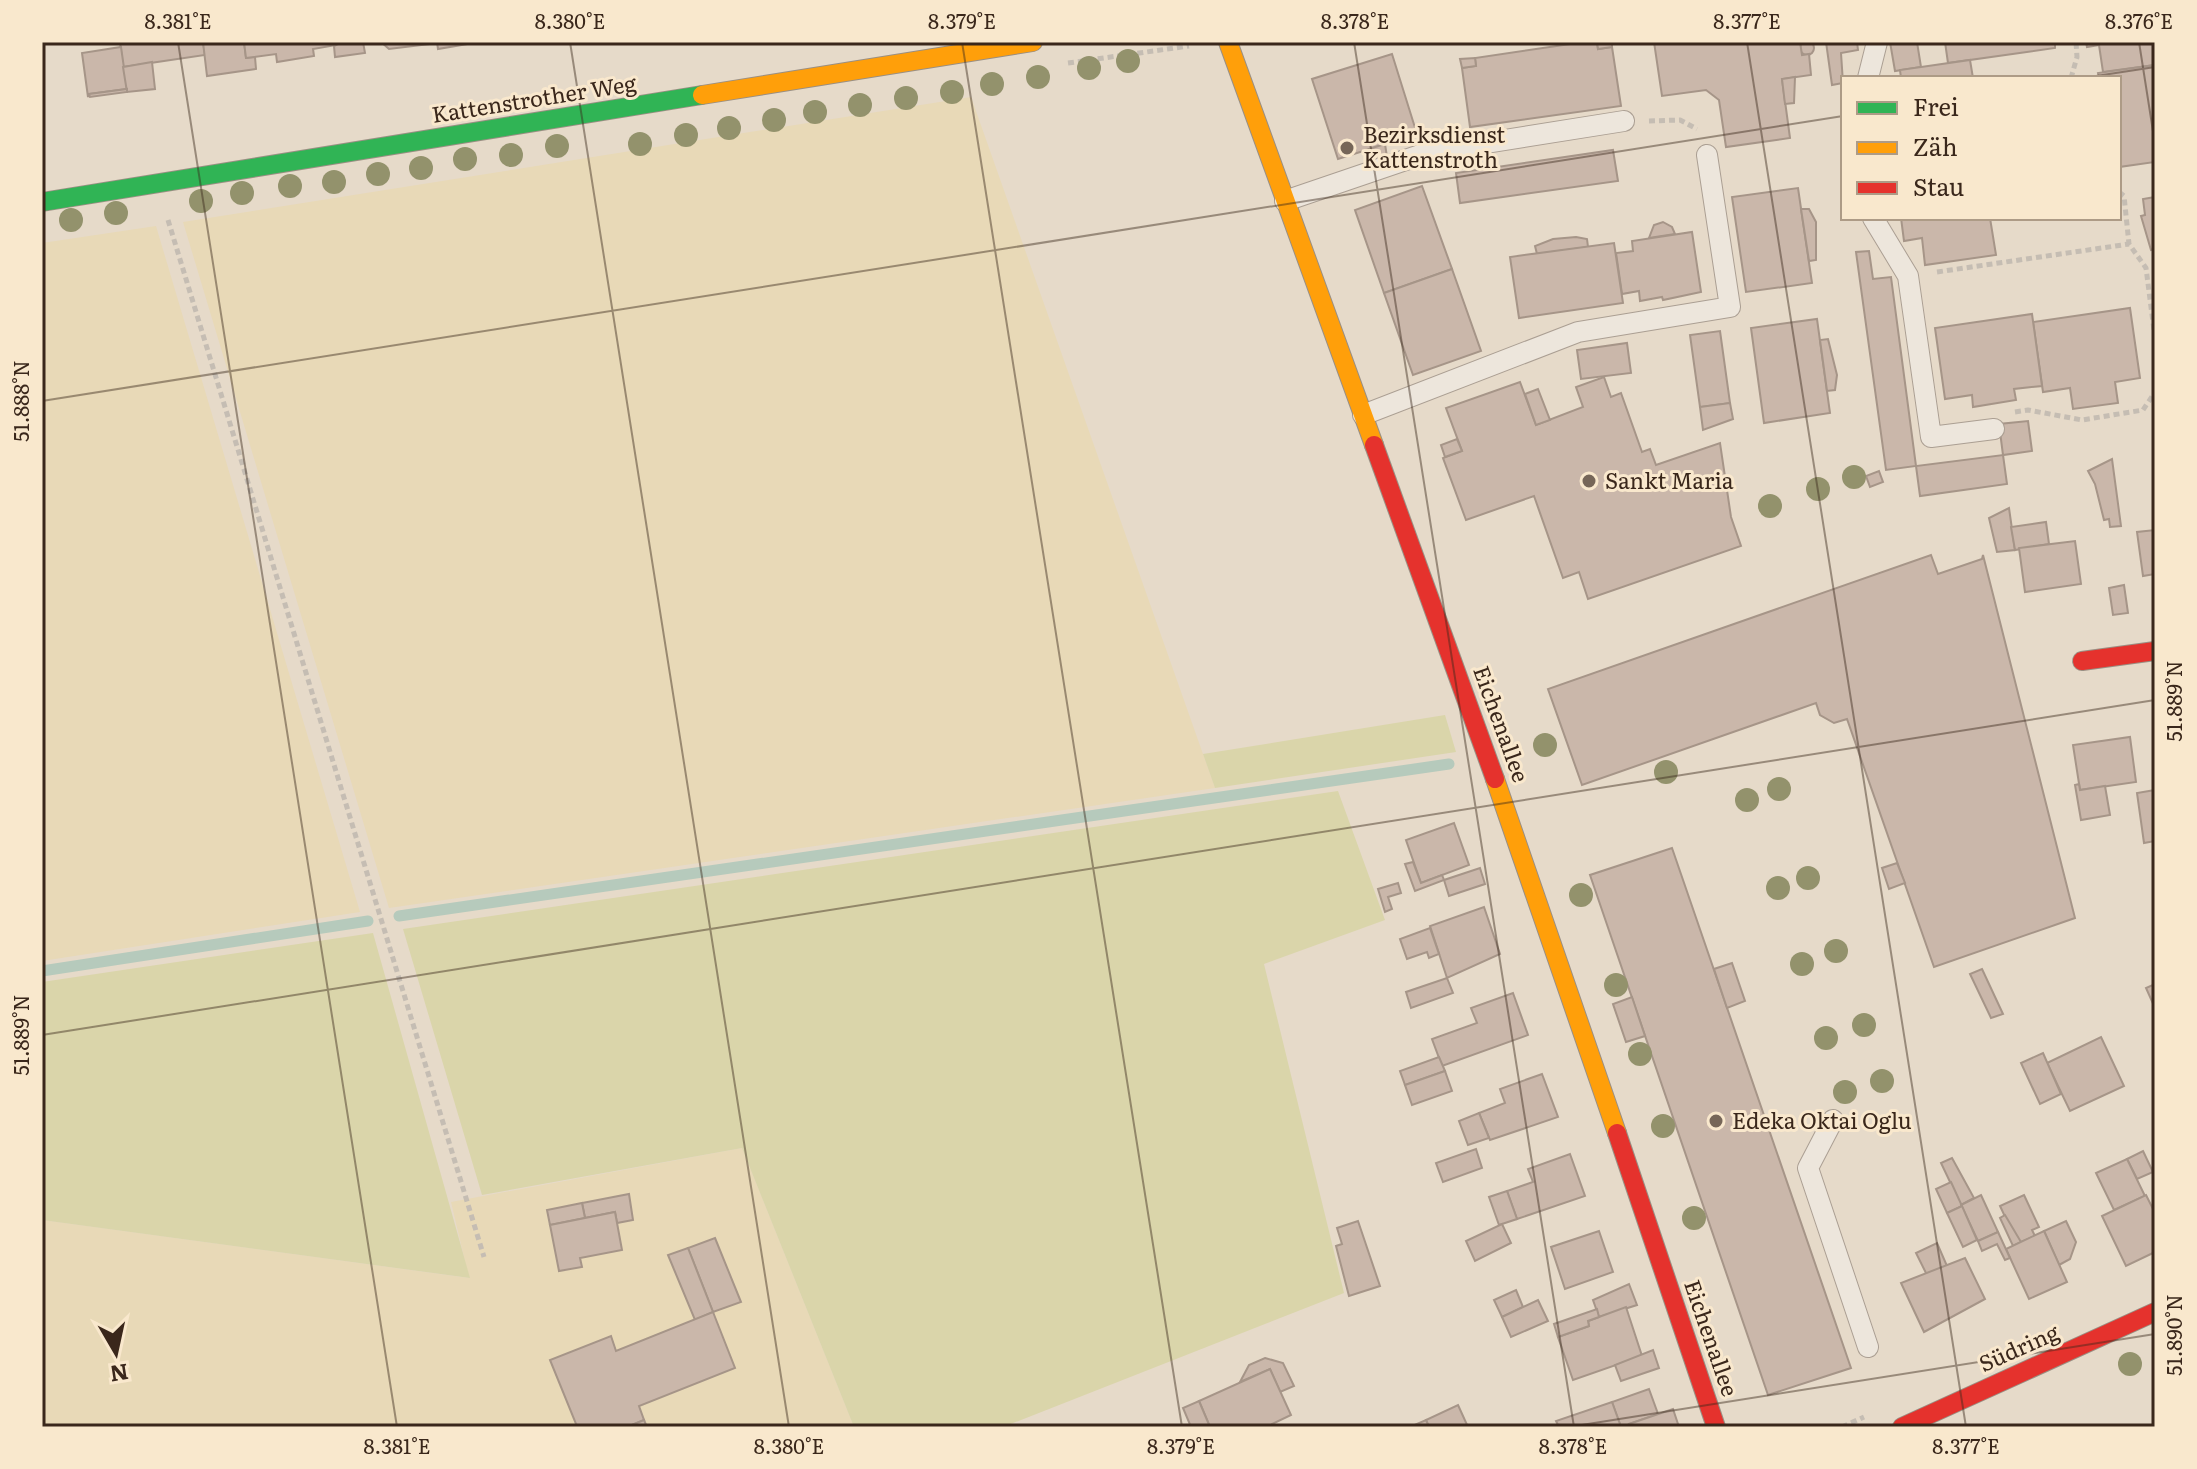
<svg xmlns="http://www.w3.org/2000/svg" width="2197" height="1469" font-family="Literata,serif">
<style>
.farmland{fill:#e8d9b7}
.green{fill:#dad5aa}
.lines{fill:none;stroke-linecap:round;stroke-linejoin:round}
.stream{stroke:#b6cabc;stroke-width:11}
.building{fill:#cab7aa;stroke:#a69588;stroke-width:2}
.lane-casing{stroke:#ab9f93;stroke-width:22}
.fast-casing{stroke:#9a8f83;stroke-width:20}
.slow-casing{stroke:#9a8f83;stroke-width:20}
.jam-casing{stroke:#9a8f83;stroke-width:20}
.path{stroke:#c5bdb3;stroke-width:5;stroke-dasharray:6 4;stroke-linecap:butt}
.lane{stroke:#ede6dc;stroke-width:20}
.fast{stroke:#30b455;stroke-width:18}
.slow{stroke:#ff9f0a;stroke-width:18}
.jam{stroke:#e5322d;stroke-width:18}
.tree{fill:#93926c}
.ticks{fill:none;stroke:#3a271b;stroke-width:2;stroke-opacity:0.45}
.poi-dot{fill:#766658;stroke:#f9e8cd;stroke-width:3}
.labels{text-anchor:middle;stroke-width:6;stroke-linejoin:round;paint-order:stroke}
.street-label{font-size:22px;fill:#3a271b;stroke:#f9e8cd}
.poi-label{font-size:22px;fill:#3a271b;stroke:#f9e8cd;text-anchor:start}
.neatline{fill:none;stroke:#3a271b;stroke-width:3}
.ticks-label{font-size:20px;text-anchor:middle;fill:#3a271b}
</style>
<rect width="100%" height="100%" fill="#e6dac9"/>
<g class="farmland">
<path d="M971,97L1215,788L389,908L183,222Z"/>
<path d="M156,226L360,912L42,961V243Z"/>
<path d="M742,1148L854,1427H42V1220L469,1278L451,1202Z"/>
</g>
<g class="green">
<path d="M1445,715L1456,752L1215,788L1203,754Z"/>
<path d="M1338,791L1385,920L1264,964L1344,1293L1003,1427H854L742,1148L482,1195L403,929Z"/>
<path d="M373,933L470,1278L42,1220V982Z"/>
</g>
<g class="lines">
<g class="stream">
<path d="M399,916L1449,764"/>
<path d="M42,971L368,921"/>
</g>
</g>
<g class="building">
<circle cx="1807" cy="48" r="7"/>
<path d="M120,42H203L205,55L123,67Z"/>
<path d="M203,42H244L246,58L255,57L256,69L207,76Z"/>
<path d="M244,42H342V44L313,49L314,56L277,62L276,54L246,58Z"/>
<path d="M342,42H363L365,53L335,57L334,46Z"/>
<path d="M381,42H437V43L389,49Z"/>
<path d="M479,42L438,49L437,42Z"/>
<path d="M1584,42H1597L1598,49L1612,47L1621,106L1470,127L1462,68L1476,66L1475,58Z"/>
<path d="M1597,42H1612V47L1598,49Z"/>
<path d="M1654,42H1800L1802,55L1809,54L1811,75L1782,79L1790,138L1726,147L1719,100L1706,90L1662,96Z"/>
<path d="M1826,42H1857L1858,50L1841,53L1843,83L1832,85Z"/>
<path d="M1890,42H1917L1921,67L1895,71Z"/>
<path d="M1945,42H2055V48L1948,63Z"/>
<path d="M2086,42H2155V65L2103,72L2099,45L2087,47Z"/>
<path d="M121,47L127,89L89,94L88,97L82,53Z"/>
<path d="M1392,54L1417,134L1338,159L1312,79Z"/>
<path d="M1475,58L1476,66L1462,68L1460,59Z"/>
<path d="M1970,60L1973,78H1901L1900,70Z"/>
<path d="M152,62L155,89L127,92L123,67Z"/>
<path d="M2155,65V162L2119,167V78H2099L2098,73Z"/>
<path d="M1795,77L1794,103L1785,104L1782,79Z"/>
<path d="M127,89V92L90,97L89,94Z"/>
<path d="M1385,144L1387,157L1376,161L1372,158L1369,149Z"/>
<path d="M1613,150L1618,181L1460,203L1456,173Z"/>
<path d="M1422,186L1452,269L1384,293L1355,210Z"/>
<path d="M1798,188L1812,283L1746,292L1732,197Z"/>
<path d="M2155,197V249L2151,250L2141,216L2145,215L2143,199Z"/>
<path d="M1801,209H1809L1816,222V260L1809,261Z"/>
<path d="M1901,218H1990L1996,255L1925,265L1922,238L1904,241Z"/>
<path d="M1663,222L1672,227L1675,234L1649,238L1654,225Z"/>
<path d="M1692,232L1701,292L1663,300L1662,297L1640,301L1639,291L1622,294L1616,253L1633,251L1632,241Z"/>
<path d="M1576,237L1587,239L1588,247L1537,254L1535,246L1553,239Z"/>
<path d="M1614,243L1623,303L1519,318L1510,257Z"/>
<path d="M1869,251L1873,279L1891,277L1916,466L1886,470L1856,252Z"/>
<path d="M1452,269L1481,351L1413,375L1384,293Z"/>
<path d="M2130,308L2140,378L2115,382L2118,403L2073,409L2070,388L2043,392L2033,322Z"/>
<path d="M2032,314L2042,386L2014,389L2016,400L1973,407L1972,395L1945,399L1935,328Z"/>
<path d="M1817,319L1830,413L1764,423L1751,328Z"/>
<path d="M1720,331L1730,403L1700,407L1690,335Z"/>
<path d="M1828,339L1837,375L1835,390L1827,391L1820,340Z"/>
<path d="M1627,343L1631,373L1581,379L1577,350Z"/>
<path d="M1604,377L1611,397L1621,393L1642,452L1650,449L1656,465L1720,443L1731,517L1741,546L1588,599L1579,572L1563,578L1534,496L1466,520L1443,458L1462,451L1446,408L1520,382L1536,425L1583,407L1576,387Z"/>
<path d="M1538,389L1550,420L1536,425L1525,394Z"/>
<path d="M1730,403L1733,419L1703,430L1700,407Z"/>
<path d="M2028,421L2032,451L2003,455L1999,424Z"/>
<path d="M1457,439L1462,451L1445,457L1441,445Z"/>
<path d="M2003,455L2007,484L1920,496L1916,466Z"/>
<path d="M2112,459L2121,526L2110,527L2109,519L2104,520L2095,484L2088,471Z"/>
<path d="M1879,471L1883,482L1870,487L1866,476Z"/>
<path d="M2009,508L2015,550L1997,552L1989,518Z"/>
<path d="M2046,522L2049,544L2015,550L2011,527Z"/>
<path d="M2155,530V574L2143,576L2137,532Z"/>
<path d="M2075,541L2081,584L2025,592L2019,548Z"/>
<path d="M1931,555L1938,574L1982,559L1983,555L2075,918L1934,967L1847,719L1834,723L1820,715L1816,703L1582,785L1548,689Z"/>
<path d="M2124,585L2128,613L2113,615L2109,588Z"/>
<path d="M2130,737L2136,782L2080,790L2073,745Z"/>
<path d="M2079,784L2080,790L2105,786L2110,815L2081,820L2075,785Z"/>
<path d="M2155,790V841L2144,843L2137,793Z"/>
<path d="M1454,823L1469,865L1421,883L1406,840Z"/>
<path d="M1672,848L1851,1368L1768,1395L1590,875Z"/>
<path d="M1413,862L1421,883L1442,875L1444,880L1415,891L1405,864Z"/>
<path d="M1897,863L1905,883L1889,889L1882,868Z"/>
<path d="M1480,868L1485,884L1449,896L1444,880Z"/>
<path d="M1398,883L1401,893L1388,897L1392,909L1385,912L1378,889Z"/>
<path d="M1484,907L1500,954L1447,978L1430,926Z"/>
<path d="M1430,928L1439,954L1429,958L1427,952L1407,959L1400,939Z"/>
<path d="M1732,963L1745,1001L1727,1008L1714,969Z"/>
<path d="M1982,969L2003,1014L1991,1018L1970,974Z"/>
<path d="M1447,978L1453,993L1411,1008L1406,992Z"/>
<path d="M2155,984V1008L2146,988Z"/>
<path d="M1513,993L1528,1035L1442,1066L1432,1039L1477,1023L1471,1008Z"/>
<path d="M1632,997L1645,1036L1626,1042L1613,1004Z"/>
<path d="M2101,1037L2124,1086L2070,1111L2047,1063Z"/>
<path d="M2043,1053L2061,1094L2040,1104L2021,1063Z"/>
<path d="M1439,1057L1445,1071L1405,1085L1400,1071Z"/>
<path d="M1445,1071L1452,1091L1412,1105L1405,1085Z"/>
<path d="M1542,1074L1558,1117L1490,1140L1479,1113L1505,1103L1500,1089Z"/>
<path d="M1479,1113L1489,1138L1468,1145L1459,1121Z"/>
<path d="M1476,1149L1482,1168L1443,1182L1436,1163Z"/>
<path d="M2143,1151L2153,1172L2137,1179L2127,1159Z"/>
<path d="M1570,1154L1585,1196L1517,1219L1507,1191L1533,1182L1528,1169Z"/>
<path d="M1952,1158L1974,1198L1961,1205L1941,1163Z"/>
<path d="M2127,1159L2145,1196L2114,1210L2096,1173Z"/>
<path d="M1951,1182L1962,1206L1947,1213L1936,1189Z"/>
<path d="M1507,1191L1517,1219L1499,1225L1489,1197Z"/>
<path d="M629,1194L633,1220L617,1223L615,1212L585,1218L582,1203Z"/>
<path d="M1981,1195L1998,1232L1978,1241L1961,1205Z"/>
<path d="M2024,1195L2039,1227L2032,1230L2035,1236L2021,1242L2015,1238L2000,1206Z"/>
<path d="M2146,1195L2155,1213V1252L2126,1266L2102,1216Z"/>
<path d="M582,1203L585,1218L550,1225L547,1210Z"/>
<path d="M1962,1206L1977,1240L1963,1247L1947,1213Z"/>
<path d="M615,1212L622,1250L580,1258L582,1267L559,1271L550,1225Z"/>
<path d="M2005,1215L2021,1242L2013,1246L2000,1218Z"/>
<path d="M1358,1221L1380,1286L1349,1296L1336,1246L1342,1244L1337,1228Z"/>
<path d="M2066,1221L2076,1242L2070,1259L2059,1265L2044,1231Z"/>
<path d="M1502,1224L1511,1243L1475,1261L1466,1241Z"/>
<path d="M1599,1231L1613,1272L1565,1289L1551,1247Z"/>
<path d="M2044,1231L2067,1282L2029,1299L2006,1249Z"/>
<path d="M1998,1232L2010,1258L2005,1260L1997,1244L1982,1251L1978,1241Z"/>
<path d="M715,1238L741,1302L713,1312L688,1248Z"/>
<path d="M1937,1243L1947,1266L1927,1275L1916,1253Z"/>
<path d="M688,1248L713,1312L695,1320L668,1255Z"/>
<path d="M1965,1258L1985,1299L1924,1332L1901,1283Z"/>
<path d="M1629,1284L1637,1305L1599,1317L1593,1300Z"/>
<path d="M1516,1290L1523,1307L1502,1317L1494,1300Z"/>
<path d="M1538,1300L1548,1321L1511,1337L1502,1317Z"/>
<path d="M1626,1307L1642,1356L1573,1380L1558,1337L1589,1326L1588,1321Z"/>
<path d="M1597,1309L1599,1317L1588,1321L1589,1326L1558,1337L1554,1324Z"/>
<path d="M713,1312L735,1368L639,1406L644,1420L627,1427H579L576,1424L550,1360L611,1336L616,1351Z"/>
<path d="M1653,1350L1659,1368L1621,1381L1615,1365Z"/>
<path d="M1265,1358L1283,1363L1294,1386L1280,1392L1270,1369L1240,1382L1249,1365Z"/>
<path d="M1270,1369L1291,1415L1272,1424L1273,1427H1210L1199,1401Z"/>
<path d="M1649,1389L1658,1414L1629,1424L1630,1427H1621L1612,1402Z"/>
<path d="M1199,1401L1210,1427H1191L1183,1408Z"/>
<path d="M1612,1402L1621,1427H1559L1556,1421Z"/>
<path d="M1458,1405L1468,1427H1429L1426,1420Z"/>
<path d="M1673,1409L1679,1427H1630L1629,1424Z"/>
<path d="M644,1420L647,1427H627Z"/>
<path d="M1426,1420L1429,1427H1410Z"/>
</g>
<g class="lines">
<g class="lane-casing">
<g id="lane">
<path d="M1868,78L1877,42"/>
<path d="M1285,201L1429,152L1624,121"/>
<path d="M1873,218L1908,276L1931,437L1994,429"/>
<path d="M1363,415L1578,332L1730,307L1707,155"/>
<path d="M1833,1120L1808,1168L1868,1347"/>
</g>
</g>
<g class="fast-casing">
<path id="fast" d="M42,202L702,95"/>
</g>
<g class="slow-casing">
<g id="slow">
<path d="M1228,42L1374,445"/>
<path d="M702,95L1033,42"/>
<path d="M1495,779L1617,1133"/>
</g>
</g>
<g class="jam-casing">
<g id="jam">
<path d="M1374,445L1495,779"/>
<path d="M2082,661L2155,651"/>
<path d="M1617,1133L1716,1427"/>
<path d="M1902,1427L2155,1312"/>
</g>
</g>
<g class="path">
<path d="M1068,63L1189,46"/>
<path d="M2071,78L2077,57L2076,42"/>
<path d="M1649,121L1680,120L1697,129"/>
<path d="M2119,192L2124,196L2129,244L2146,268L2155,338"/>
<path d="M168,220L484,1257"/>
<path d="M1937,272L2129,244"/>
<path d="M2015,412L2028,410L2082,420L2143,410L2155,392"/>
<path d="M1842,1427L1864,1417"/>
</g>
<use href="#lane" class="lane"/>
<use href="#fast" class="fast"/>
<use href="#slow" class="slow"/>
<use href="#jam" class="jam"/>
</g>
<g class="tree">
<circle cx="1128" cy="61" r="12"/>
<circle cx="1089" cy="68" r="12"/>
<circle cx="1038" cy="77" r="12"/>
<circle cx="992" cy="84" r="12"/>
<circle cx="952" cy="92" r="12"/>
<circle cx="906" cy="98" r="12"/>
<circle cx="860" cy="105" r="12"/>
<circle cx="815" cy="112" r="12"/>
<circle cx="774" cy="120" r="12"/>
<circle cx="729" cy="128" r="12"/>
<circle cx="686" cy="135" r="12"/>
<circle cx="640" cy="144" r="12"/>
<circle cx="557" cy="146" r="12"/>
<circle cx="511" cy="155" r="12"/>
<circle cx="465" cy="159" r="12"/>
<circle cx="421" cy="168" r="12"/>
<circle cx="378" cy="174" r="12"/>
<circle cx="334" cy="182" r="12"/>
<circle cx="290" cy="186" r="12"/>
<circle cx="242" cy="193" r="12"/>
<circle cx="201" cy="201" r="12"/>
<circle cx="116" cy="213" r="12"/>
<circle cx="71" cy="220" r="12"/>
<circle cx="1854" cy="477" r="12"/>
<circle cx="1818" cy="489" r="12"/>
<circle cx="1770" cy="506" r="12"/>
<circle cx="1545" cy="745" r="12"/>
<circle cx="1666" cy="772" r="12"/>
<circle cx="1779" cy="789" r="12"/>
<circle cx="1747" cy="800" r="12"/>
<circle cx="1808" cy="878" r="12"/>
<circle cx="1778" cy="888" r="12"/>
<circle cx="1581" cy="895" r="12"/>
<circle cx="1836" cy="951" r="12"/>
<circle cx="1802" cy="964" r="12"/>
<circle cx="1616" cy="985" r="12"/>
<circle cx="1864" cy="1025" r="12"/>
<circle cx="1826" cy="1038" r="12"/>
<circle cx="1640" cy="1054" r="12"/>
<circle cx="1882" cy="1081" r="12"/>
<circle cx="1845" cy="1092" r="12"/>
<circle cx="1663" cy="1126" r="12"/>
<circle cx="1694" cy="1218" r="12"/>
<circle cx="2130" cy="1364" r="12"/>
</g>
<path class="ticks" d="M178,42L397,1427M570,42L789,1427M962,42L1182,1427M1354,42L1574,1427M1747,42L1966,1427M2139,42L2155,144M2083,78L2155,67M42,401L1843,116M42,1035L2155,700M1569,1427L2155,1334"/>
<g class="poi-dot">
<circle cx="1347" cy="148" r="8"/>
<circle cx="1589" cy="481" r="8"/>
<circle cx="1716" cy="1121" r="8"/>
</g>
<g class="labels">
<g class="street-label">
<text transform="translate(534 99) rotate(-9)" y="8">Kattenstrother Weg</text>
<text transform="translate(1501 724) rotate(70)" y="8">Eichenallee</text>
<text transform="translate(1711 1338) rotate(71)" y="8">Eichenallee</text>
<text transform="translate(2019 1348) rotate(-24)" y="8">Südring</text>
</g>
<g class="poi-label">
<text x="1363" y="143">Bezirksdienst<tspan x="1363" dy="25">Kattenstroth</tspan></text>
<text x="1605" y="489">Sankt Maria</text>
<text x="1732" y="1129">Edeka Oktai Oglu</text>
</g>
</g>
<rect width="2197" height="1469" fill="none" stroke="#f9e8cd" stroke-width="88"/>
<rect x="1841" y="76" width="280" height="144" fill="#f9e8cd" stroke="#ad9b86" stroke-width="2"/>
<rect x="1857" y="102" width="40" height="12" fill="#30b455" stroke="#ad9b86" stroke-width="2"/>
<text x="1913" y="116" font-size="24" fill="#3a271b">Frei</text>
<rect x="1857" y="142" width="40" height="12" fill="#ff9f0a" stroke="#ad9b86" stroke-width="2"/>
<text x="1913" y="156" font-size="24" fill="#3a271b">Zäh</text>
<rect x="1857" y="182" width="40" height="12" fill="#e5322d" stroke="#ad9b86" stroke-width="2"/>
<text x="1913" y="196" font-size="24" fill="#3a271b">Stau</text>
<g transform="translate(116 1353) rotate(171)" stroke="#f9e8cd" stroke-width="6" paint-order="stroke">
<path d="M0-6L14 30L0 20L-14 30Z" fill="#3a271b"/>
<text y="-12" font-size="22" font-weight="bold" text-anchor="middle" fill="#3a271b">N</text>
</g>
<rect x="44" y="44" width="2109" height="1381" class="neatline"/>
<g class="ticks-label">
<text x="178" y="29">8.381°E</text>
<text x="570" y="29">8.380°E</text>
<text x="962" y="29">8.379°E</text>
<text x="1355" y="29">8.378°E</text>
<text x="1747" y="29">8.377°E</text>
<text x="2139" y="29">8.376°E</text>
<text transform="translate(22 401) rotate(-90)" y="7">51.888°N</text>
<text transform="translate(2175 701) rotate(-90)" y="7">51.889°N</text>
<text transform="translate(22 1035) rotate(-90)" y="7">51.889°N</text>
<text transform="translate(2175 1335) rotate(-90)" y="7">51.890°N</text>
<text x="397" y="1454">8.381°E</text>
<text x="789" y="1454">8.380°E</text>
<text x="1181" y="1454">8.379°E</text>
<text x="1573" y="1454">8.378°E</text>
<text x="1966" y="1454">8.377°E</text>
</g>
</svg>
